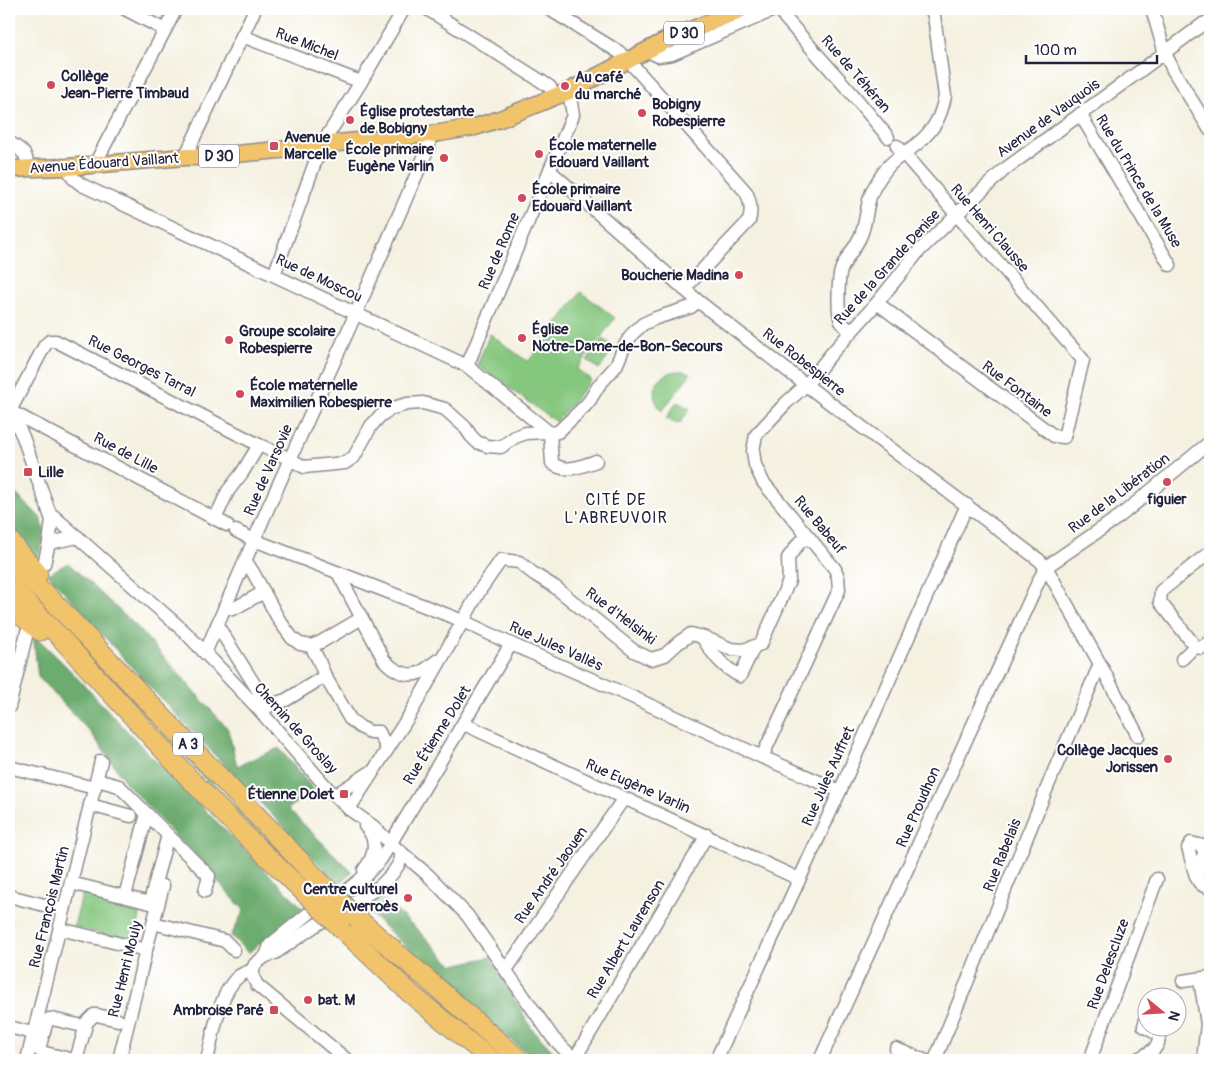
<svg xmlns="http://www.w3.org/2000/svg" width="1219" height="1069" font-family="Pangolin,sans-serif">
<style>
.green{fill:#86c77f;stroke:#54745d}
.forest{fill:#6cac6e;stroke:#476754}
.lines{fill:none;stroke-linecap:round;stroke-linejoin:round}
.minor-casing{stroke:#8c8a8e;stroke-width:15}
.major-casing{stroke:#8c8a8e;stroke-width:19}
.highway-casing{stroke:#8c8a8e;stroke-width:21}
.minor{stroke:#fff;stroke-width:12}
.major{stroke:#f1c36a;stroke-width:16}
.highway{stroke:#f1c36a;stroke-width:19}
.highway-bridge-casing{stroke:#8c8a8e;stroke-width:21;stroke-linecap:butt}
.highway-bridge{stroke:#f1c36a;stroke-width:19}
.poi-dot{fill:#d1495b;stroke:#fff;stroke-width:2}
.labels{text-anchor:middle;stroke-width:4;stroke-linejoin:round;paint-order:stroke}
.shield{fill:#fff;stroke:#646476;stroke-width:1}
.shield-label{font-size:14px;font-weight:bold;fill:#22223b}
.street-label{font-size:15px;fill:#22223b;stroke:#fff}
.poi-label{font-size:15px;font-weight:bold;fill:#22223b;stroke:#fff;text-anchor:start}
.neighbourhood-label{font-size:16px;letter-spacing:1px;fill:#22223b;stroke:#fff}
</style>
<rect width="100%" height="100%" fill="#fff"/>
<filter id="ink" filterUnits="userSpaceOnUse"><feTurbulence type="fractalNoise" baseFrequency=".02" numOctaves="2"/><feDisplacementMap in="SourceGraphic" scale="10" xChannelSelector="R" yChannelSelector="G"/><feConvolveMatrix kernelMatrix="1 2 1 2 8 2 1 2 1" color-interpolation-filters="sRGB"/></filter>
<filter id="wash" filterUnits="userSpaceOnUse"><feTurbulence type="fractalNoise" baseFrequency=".0096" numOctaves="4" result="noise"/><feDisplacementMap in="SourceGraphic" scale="20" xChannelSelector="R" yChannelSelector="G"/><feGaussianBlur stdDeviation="1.12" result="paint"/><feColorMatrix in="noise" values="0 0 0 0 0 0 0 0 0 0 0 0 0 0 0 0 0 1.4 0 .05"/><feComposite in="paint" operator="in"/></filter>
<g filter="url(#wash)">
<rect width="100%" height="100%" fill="#f5f1e1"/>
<g class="green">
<path d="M581,292L615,318L577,369L591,380L556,422L477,365L490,334L528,362Z"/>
<path d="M603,339L615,348L599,369L587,360Z"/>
<path d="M682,371L691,373L662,411C650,397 651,380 670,373C673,371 678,371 682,371Z"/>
<path d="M677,402L690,409L681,422H680C673,425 672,421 666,418Z"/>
<path d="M9,573C107,665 196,768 290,865C340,915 392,963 444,1011L442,1013C376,954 312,892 251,828C170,744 95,656 9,577Z"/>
<path d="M83,892L142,906L135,940L132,942L75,927L74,926Z"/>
</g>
<g class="forest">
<path d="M9,492L17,495L40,517L45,532L37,562L9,531Z"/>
<path d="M68,563L136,626L228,729L237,766L279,748L314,790L288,809L352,872L339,885L144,681L48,574Z"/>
<path d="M33,634L63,663L146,751L304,909L248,953L231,936L244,910L126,783L92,734L38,677Z"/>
<path d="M380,896L418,930L449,962L454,965L490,957L532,1029L561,1060H537L513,1042L441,979L362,906Z"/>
</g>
</g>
<g filter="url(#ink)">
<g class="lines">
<g class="minor-casing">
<g id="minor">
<path d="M125,9L165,30"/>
<path d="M427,9L541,81L550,87L554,97"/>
<path d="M549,9L619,52L628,60L746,192C751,202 752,210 749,221L684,289"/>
<path d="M781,9L785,18L854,96L888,137"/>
<path d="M1152,9L1165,53L1173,70L1210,130"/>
<path d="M242,36L361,82"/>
<path d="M646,50L658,56L672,54L776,9"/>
<path d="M1080,114L1170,265"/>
<path d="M9,142C22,151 27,152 28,169"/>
<path d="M185,157L255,9"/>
<path d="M95,164L176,9"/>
<path d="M67,167L73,178L82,185L467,366L550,433"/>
<path d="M550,171L698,301L806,385L1039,560L1046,567L1100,664L1138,736"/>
<path d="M274,275L321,146L361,82L404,9"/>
<path d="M877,303L1054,436L1064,437L1083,360L897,146"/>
<path d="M851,332C847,328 843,325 841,321C837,313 838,275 842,268C847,256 856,247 861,235C866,223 866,210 870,197C873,187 880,177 887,168C895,158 907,152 917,144C934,130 941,117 945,96L934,16L931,9"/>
<path d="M467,366L573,115L569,91"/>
<path d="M10,410L18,426L23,437L52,520L49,543L44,564"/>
<path d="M550,433L558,432L585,406L590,400L599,385L616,366L624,347L632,334L643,324L656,318L691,307L698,301"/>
<path d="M550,433L552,463C565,474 582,466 596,461"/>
<path d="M49,512L185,632L255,705L329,790L349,809L374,827L390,843L428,875L467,915L553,1038L575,1060"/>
<path d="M215,519L228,491L242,473L259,445"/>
<path d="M227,525L10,411L45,345L50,341H56L259,445L290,459L304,467L345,463L354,457L371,426L379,417L390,409L407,404L423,403L445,409L465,427L471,436L477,442L487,446L501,447L515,437L526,433L547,432"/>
<path d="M236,531L254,540L463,621L511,644L630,696L762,757L840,791"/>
<path d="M49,543L78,537"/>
<path d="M1210,552L1161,591L1160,602L1195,646L1201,648L1210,641"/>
<path d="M245,560L254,574L279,620L292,638L300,644L311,646L318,659L325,676L350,719L360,727L370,732H379L387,749"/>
<path d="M338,573L384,660C392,669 406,678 419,673C426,670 432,664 438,660"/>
<path d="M225,606L233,609L264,592"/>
<path d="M217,625L261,695L270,705"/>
<path d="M702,637C713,654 721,666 740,676L754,647"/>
<path d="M311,646L321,642L362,618"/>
<path d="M205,653L268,508L356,313L429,146V134"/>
<path d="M1182,659L1195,646"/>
<path d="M9,707L27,632"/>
<path d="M265,709L270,705L286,700L325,676"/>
<path d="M464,724L799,879"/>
<path d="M762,757L839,590L838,577L835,569L763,482L755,465L753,451L756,435L786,403L806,385L832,353L877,303L918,252L957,214L1005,169L1140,71L1203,24L1210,21"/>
<path d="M9,767L95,788"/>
<path d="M97,780L119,786L209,876L205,891"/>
<path d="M335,795L369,773"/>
<path d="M90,805L131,816"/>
<path d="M349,809L409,716L463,621L480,590L501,560L519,562L534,574L555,587L634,651L651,659L665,655L678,643L691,634L706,638L731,649L743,650L761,644L789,581L788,558L799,543L809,537"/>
<path d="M364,870C375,856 379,840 365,826"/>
<path d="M1197,877L1204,853L1203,846L1191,843L1188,848C1191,856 1194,876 1199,882C1201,885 1206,887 1210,888"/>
<path d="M71,883L158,905"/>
<path d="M350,888L367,874L381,859L511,644"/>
<path d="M9,896L64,910"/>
<path d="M125,896L147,814"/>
<path d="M151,898L168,835"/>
<path d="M153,923L225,941L234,950"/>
<path d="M60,929L146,950"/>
<path d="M266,956L270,945L308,914L324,904"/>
<path d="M506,970L624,798"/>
<path d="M1200,979L1207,1024L1204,1051L1208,1060"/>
<path d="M1183,981L1210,977"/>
<path d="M9,1027L40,1035"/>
<path d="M896,1049L924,1060"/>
<path d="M27,1060L101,761"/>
<path d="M74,1060L41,1052L39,1049L47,1021L49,1019H52L83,1026L94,1015H97L118,1020"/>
<path d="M76,1060L86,1025"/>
<path d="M119,1060L146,950L163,886"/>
<path d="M207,1060C213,1036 219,992 239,976C243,973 249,972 253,969"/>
<path d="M347,1060L257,985L253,977V969L255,964L266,956L275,953L316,925L379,887L392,874L399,864L401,852"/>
<path d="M574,1060L707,835"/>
<path d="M716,1060L840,791L967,505"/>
<path d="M820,1060L1039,580L1046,567L1120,516L1210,442"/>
<path d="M935,1060L1054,771L1100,664"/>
<path d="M1090,1060L1157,879"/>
<path d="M1136,1060C1148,1053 1160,1050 1159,1035L1144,1026L1146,1019"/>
</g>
</g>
<g class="major-casing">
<path id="major" d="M9,169L67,167L185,157H204L321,146L338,143L440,133L475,127L500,119L569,91L667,40L741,9"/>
</g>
<g class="highway-casing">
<g id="highway">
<path d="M9,540L38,574"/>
<path d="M9,561L49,597L213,770L328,890"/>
<path d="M9,586L24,600L57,634L189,778L248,838L312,900"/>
<path d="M9,608L23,617L40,631"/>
<path d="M358,919L520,1060"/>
<path d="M340,927L411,994L491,1060"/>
</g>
</g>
<use href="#minor" class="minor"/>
<use href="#major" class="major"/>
<use href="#highway" class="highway"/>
<g class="highway-bridge-casing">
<g id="highway-bridge">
<path d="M328,890L358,919"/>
<path d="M312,900L340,927"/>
</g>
</g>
<use href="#highway-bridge" class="highway-bridge"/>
</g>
</g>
<g class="poi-dot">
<circle cx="51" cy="85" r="5"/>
<circle cx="565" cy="86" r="5"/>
<circle cx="642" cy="113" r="5"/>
<circle cx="350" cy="120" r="5"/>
<rect x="269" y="141" width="10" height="10" rx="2.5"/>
<circle cx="539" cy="154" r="5"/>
<circle cx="444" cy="158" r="5"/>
<circle cx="522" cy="198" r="5"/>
<circle cx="739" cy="275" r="5"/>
<circle cx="522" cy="338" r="5"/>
<circle cx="229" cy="340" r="5"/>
<circle cx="240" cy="394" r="5"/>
<rect x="23" y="467" width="10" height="10" rx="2.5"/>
<circle cx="1167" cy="482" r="5"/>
<circle cx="1168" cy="759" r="5"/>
<rect x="339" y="789" width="10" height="10" rx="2.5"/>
<circle cx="408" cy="898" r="5"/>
<circle cx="308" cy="1000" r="5"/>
<rect x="269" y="1005" width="10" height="10" rx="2.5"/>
</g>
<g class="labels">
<g class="shield">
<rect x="664" y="21.5" width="40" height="23" rx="4"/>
<rect x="199" y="144.5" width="40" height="23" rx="4"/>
<rect x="173" y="732.5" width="30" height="23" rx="4"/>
</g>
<g class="shield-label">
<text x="684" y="38">D 30</text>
<text x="219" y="161">D 30</text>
<text x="188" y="749">A 3</text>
</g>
<g class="street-label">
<text transform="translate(307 44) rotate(21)" y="5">Rue Michel</text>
<text transform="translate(856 74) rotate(49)" y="5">Rue de Téhéran</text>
<text transform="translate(1048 118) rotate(-36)" y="5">Avenue de Vauquois</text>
<text transform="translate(104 163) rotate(-4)" y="5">Avenue Édouard Vaillant</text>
<text transform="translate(1139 181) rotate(59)" y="5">Rue du Prince de la Muse</text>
<text transform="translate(990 228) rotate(49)" y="5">Rue Henri Clausse</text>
<text transform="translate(499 251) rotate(-67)" y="5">Rue de Rome</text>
<text transform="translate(887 267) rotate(-48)" y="5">Rue de la Grande Denise</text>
<text transform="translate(319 278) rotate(25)" y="5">Rue de Moscou</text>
<text transform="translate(804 362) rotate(38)" y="5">Rue Robespierre</text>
<text transform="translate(142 366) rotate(27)" y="5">Rue Georges Tarral</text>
<text transform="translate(1017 389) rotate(37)" y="5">Rue Fontaine</text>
<text transform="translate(126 453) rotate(28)" y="5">Rue de Lille</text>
<text transform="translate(268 470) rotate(-66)" y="5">Rue de Varsovie</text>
<text transform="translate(1119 493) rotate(-37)" y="5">Rue de la Libération</text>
<text transform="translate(820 525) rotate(50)" y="5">Rue Babeuf</text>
<text transform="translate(621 616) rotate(37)" y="5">Rue d'Helsinki</text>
<text transform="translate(556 646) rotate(24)" y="5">Rue Jules Vallès</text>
<text transform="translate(296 728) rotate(48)" y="5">Chemin de Groslay</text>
<text transform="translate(437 735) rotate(-58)" y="5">Rue Étienne Dolet</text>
<text transform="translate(828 776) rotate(-66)" y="5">Rue Jules Auffret</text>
<text transform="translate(638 786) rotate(24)" y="5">Rue Eugène Varlin</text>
<text transform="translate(918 807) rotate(-66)" y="5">Rue Proudhon</text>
<text transform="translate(1002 855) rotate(-68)" y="5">Rue Rabelais</text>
<text transform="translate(551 875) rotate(-55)" y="5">Rue André Jaouen</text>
<text transform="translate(49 907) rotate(-76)" y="5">Rue François Martin</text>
<text transform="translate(626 939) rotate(-59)" y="5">Rue Albert Laurenson</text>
<text transform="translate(1108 964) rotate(-70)" y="5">Rue Delescluze</text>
<text transform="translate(125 969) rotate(-76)" y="5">Rue Henri Mouly</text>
</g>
<g class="poi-label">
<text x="61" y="81">Collège<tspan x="61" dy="17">Jean-Pierre Timbaud</tspan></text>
<text x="575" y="82">Au café<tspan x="575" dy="17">du marché</tspan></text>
<text x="652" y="109">Bobigny<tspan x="652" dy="17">Robespierre</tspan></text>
<text x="360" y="116">Église protestante<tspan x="360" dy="17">de Bobigny</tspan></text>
<text x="284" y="142">Avenue<tspan x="284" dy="17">Marcelle</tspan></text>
<text x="549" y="150">École maternelle<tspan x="549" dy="17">Edouard Vaillant</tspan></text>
<text x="434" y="154" text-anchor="end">École primaire<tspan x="434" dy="17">Eugène Varlin</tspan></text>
<text x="532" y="194">École primaire<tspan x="532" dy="17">Edouard Vaillant</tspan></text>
<text x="729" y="280" text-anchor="end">Boucherie Madina</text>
<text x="532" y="334">Église<tspan x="532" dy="17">Notre-Dame-de-Bon-Secours</tspan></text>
<text x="239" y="336">Groupe scolaire<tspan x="239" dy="17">Robespierre</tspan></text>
<text x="250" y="390">École maternelle<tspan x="250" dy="17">Maximilien Robespierre</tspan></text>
<text x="38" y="477">Lille</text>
<text x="1167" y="504" text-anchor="middle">figuier</text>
<text x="1158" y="755" text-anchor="end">Collège Jacques<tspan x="1158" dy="17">Jorissen</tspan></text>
<text x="334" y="799" text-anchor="end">Étienne Dolet</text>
<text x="398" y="894" text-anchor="end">Centre culturel<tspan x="398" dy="17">Averroès</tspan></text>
<text x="318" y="1005">bat. M</text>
<text x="264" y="1015" text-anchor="end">Ambroise Paré</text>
</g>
<g class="neighbourhood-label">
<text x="616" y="505">CITÉ DE<tspan x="616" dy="18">L'ABREUVOIR</tspan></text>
</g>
</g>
<rect width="1219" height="1069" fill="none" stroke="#fff" stroke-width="30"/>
<g transform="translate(1162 1012) rotate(108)"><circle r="24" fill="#ffffff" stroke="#a7a7b1"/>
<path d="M0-4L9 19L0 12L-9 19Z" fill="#d1495b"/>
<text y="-8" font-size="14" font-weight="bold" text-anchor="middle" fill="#22223b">N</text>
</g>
<path d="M1026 55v8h131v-8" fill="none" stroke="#22223b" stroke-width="2.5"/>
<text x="1034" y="55" font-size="15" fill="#22223b" stroke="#ffffff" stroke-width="4" paint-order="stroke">100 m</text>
</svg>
